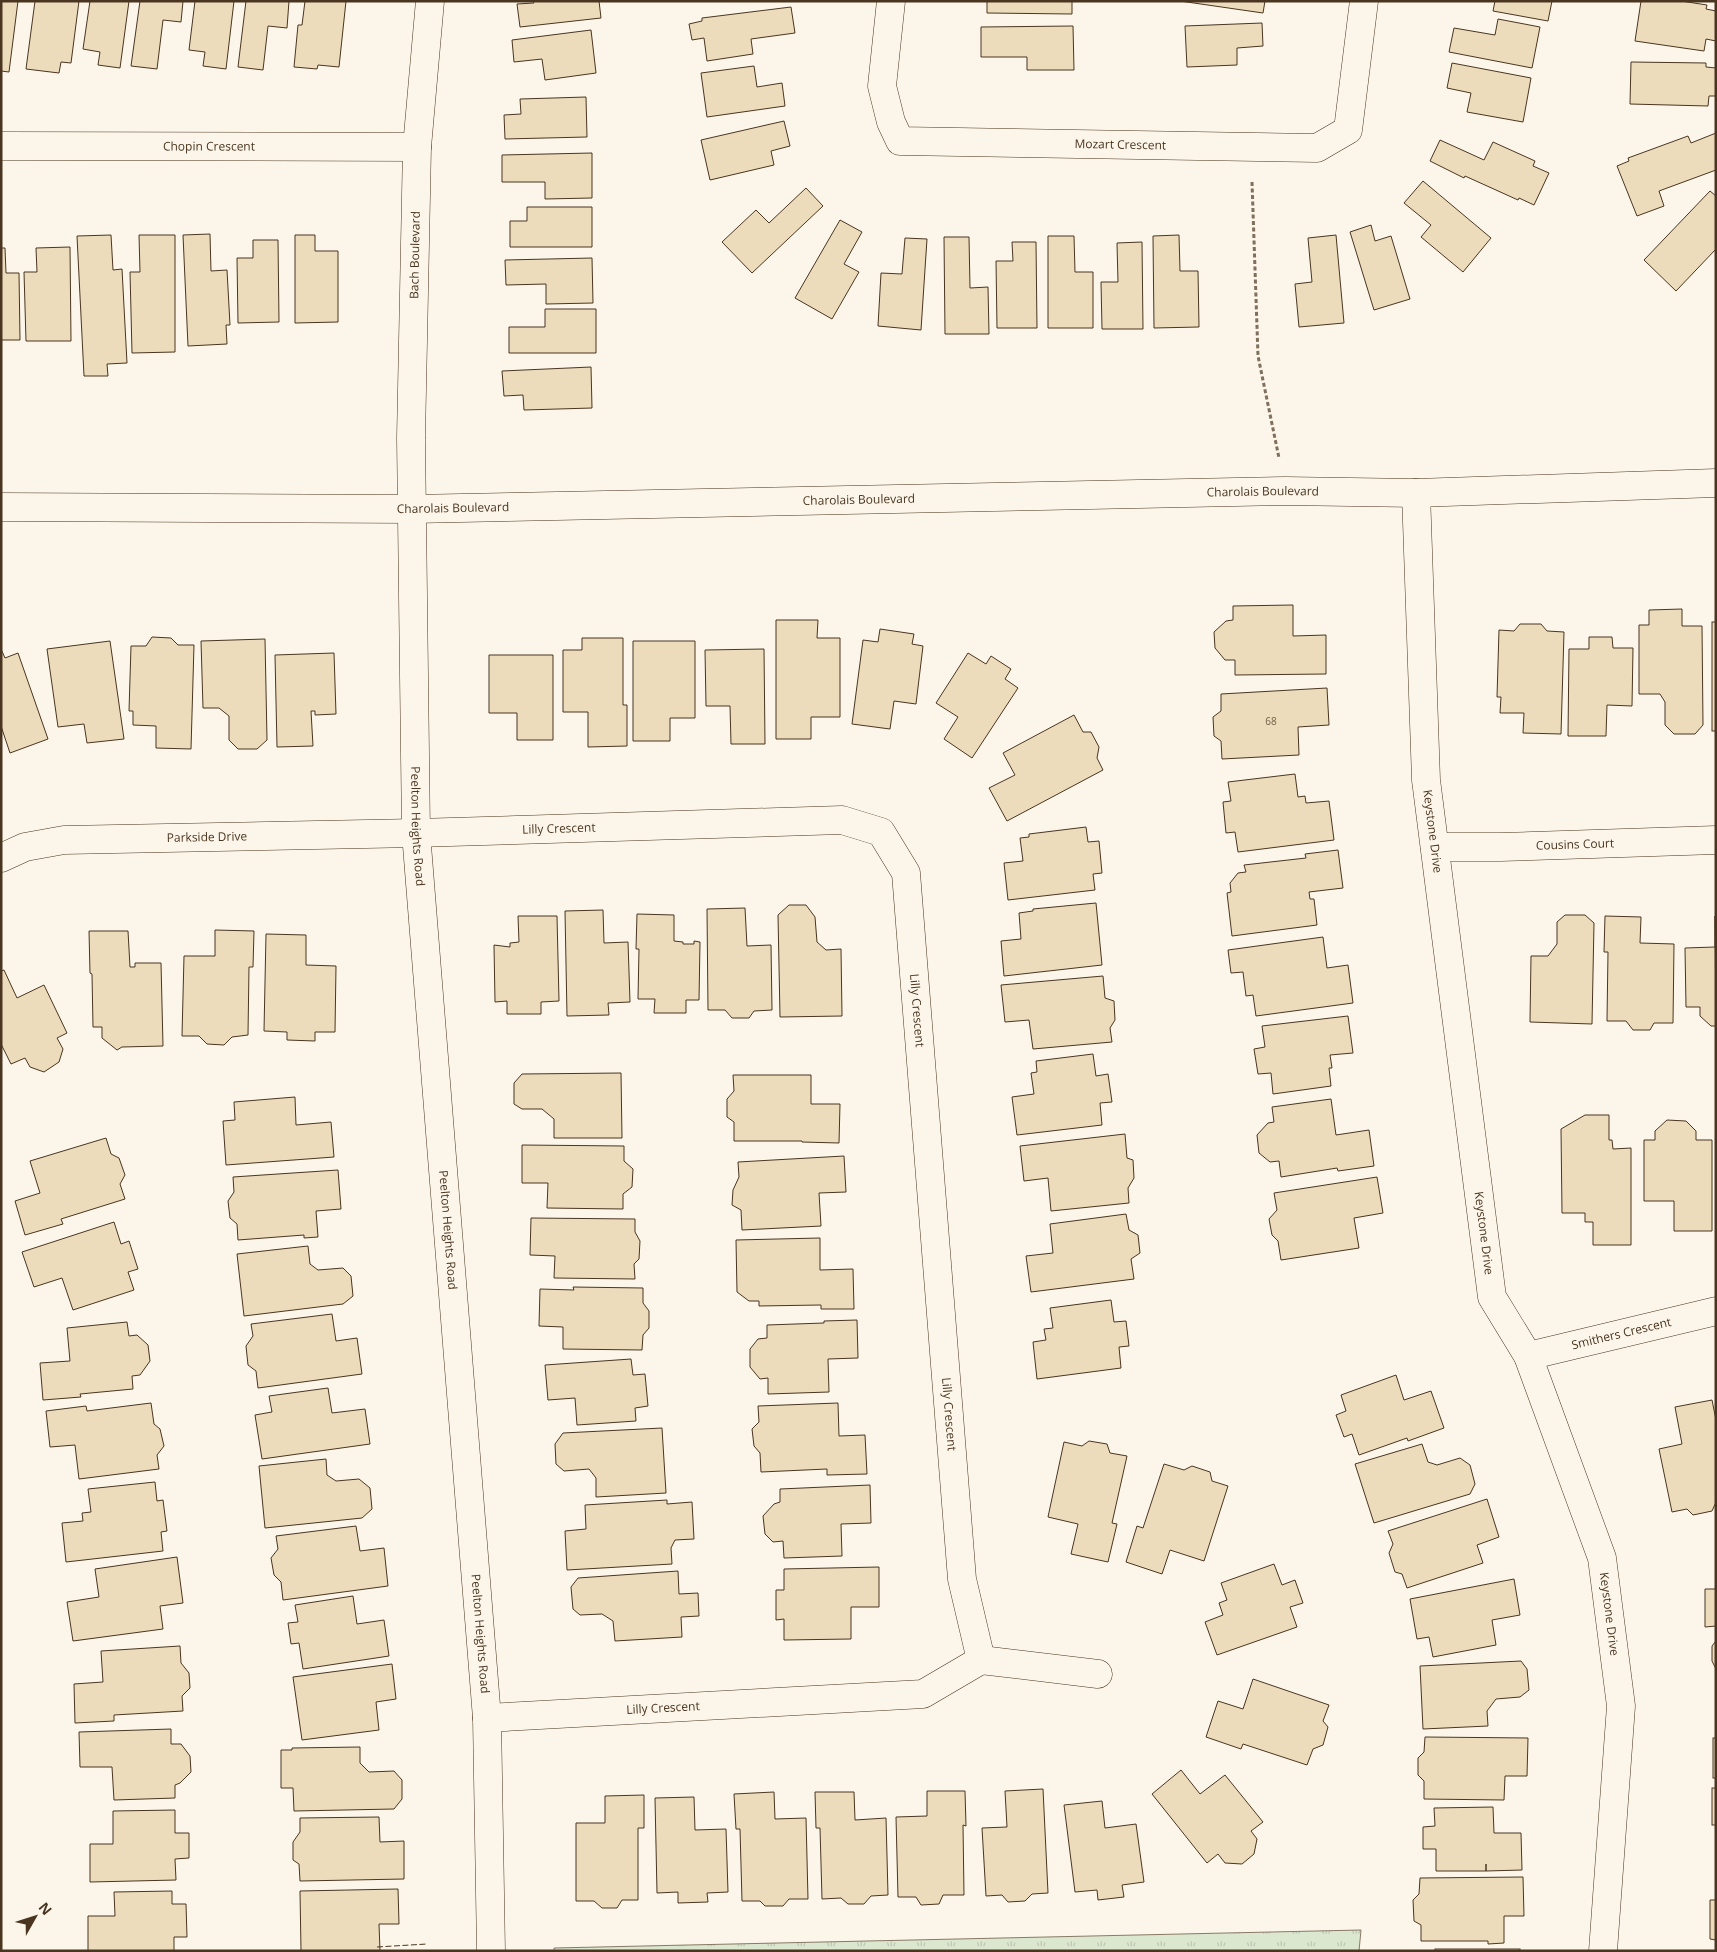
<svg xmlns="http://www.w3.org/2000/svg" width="1717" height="1952" font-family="'Open Sans',sans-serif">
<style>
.park{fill:url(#park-tufts);stroke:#887966}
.building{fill:#ecdcbc;stroke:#4a3520}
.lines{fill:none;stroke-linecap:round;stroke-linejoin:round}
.minor-casing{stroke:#4a3520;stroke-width:29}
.path{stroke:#7f6f5c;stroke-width:3;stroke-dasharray:4 2.5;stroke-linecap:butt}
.minor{stroke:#fbf6e9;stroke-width:28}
.fence{stroke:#4a3520;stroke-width:1;stroke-dasharray:6 2.5;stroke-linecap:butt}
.labels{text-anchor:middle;stroke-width:4;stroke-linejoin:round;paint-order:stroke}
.number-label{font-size:10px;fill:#725f47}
.street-label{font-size:12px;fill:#4a3520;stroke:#fbf6e9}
</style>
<defs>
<pattern id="park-tufts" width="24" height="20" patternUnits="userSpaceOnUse" patternTransform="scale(1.25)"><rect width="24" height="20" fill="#dce7d0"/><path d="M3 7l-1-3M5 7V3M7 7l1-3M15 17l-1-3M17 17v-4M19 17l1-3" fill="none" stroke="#bec7b2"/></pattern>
</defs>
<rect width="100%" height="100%" fill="#fbf6e9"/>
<path class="park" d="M1361,1930L1359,1951H554V1948Z"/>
<g class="building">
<path d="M1,1H18L9,72L1,71Z"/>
<path d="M35,1H79L71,63L61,62L59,73L26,69Z"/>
<path d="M90,1H129L120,68L98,65L100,52L83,49Z"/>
<path d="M140,1H183L181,22L163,20L157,69L131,66Z"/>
<path d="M195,1H234L226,69L203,66L205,52L189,50Z"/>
<path d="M246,1H289L287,28L268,26L263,70L238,67Z"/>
<path d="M305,1H346L339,67L318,65L317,69L294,67L298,25H302Z"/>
<path d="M533,1H599L601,18L520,27L517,4L534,3Z"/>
<path d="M987,1H1072V14L987,13Z"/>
<path d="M1180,1H1265L1263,13Z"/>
<path d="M1495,1H1552L1548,21L1493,11Z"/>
<path d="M1641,1H1681L1707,5L1706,9L1716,11V41L1706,39L1704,51L1635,41Z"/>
<path d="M791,7L795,33L751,39L753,54L707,61L704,38L692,40L689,24L702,21V18Z"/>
<path d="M1498,19L1540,27L1532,68L1449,52L1454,28L1495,35Z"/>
<path d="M1262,23L1263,46L1237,48V65L1187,67L1185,26Z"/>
<path d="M1073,26L1074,70H1027V57H981V27Z"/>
<path d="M591,30L596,73L545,80L542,59L514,62L512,40Z"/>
<path d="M1631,62L1706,63V67L1716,68V96H1709L1708,106L1630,104Z"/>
<path d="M1452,63L1531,78L1523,122L1467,112L1471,93L1447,88Z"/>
<path d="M754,66L757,87L782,83L785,106L707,117L701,73Z"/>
<path d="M586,97L587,137L505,139L504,115L521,114L520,99Z"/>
<path d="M784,121L790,146L771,151L774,165L710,180L701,140Z"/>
<path d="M1716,133V170L1659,191L1664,206L1637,216L1617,166L1629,161L1628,158L1688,136L1691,143Z"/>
<path d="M1440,140L1484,160L1493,142L1535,161L1533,166L1549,173L1534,205L1519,198L1518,200L1465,176L1464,178L1430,161Z"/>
<path d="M592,153V198L545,199V182H502V155Z"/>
<path d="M1423,181L1491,238L1463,272L1421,237L1431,225L1404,203Z"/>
<path d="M806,188L823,206L752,273L722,242L756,210L769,223Z"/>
<path d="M1710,191L1716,196V249L1676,291L1644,260Z"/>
<path d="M527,207H592V247H510V221H527Z"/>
<path d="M840,220L862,232L844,264L859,272L832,319L795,298Z"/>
<path d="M1371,225L1375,241L1391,236L1410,299L1374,310L1350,232Z"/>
<path d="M210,234L211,271L227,270L230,325H226L227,344L188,346L183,235Z"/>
<path d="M111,235L113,270L122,269L127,363L107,364L108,376H84L77,236Z"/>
<path d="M139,235H175V352L132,353L130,272H140Z"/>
<path d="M295,235H315V251H338V322L295,323Z"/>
<path d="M1179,235L1180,271H1198L1199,327L1154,328L1153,236Z"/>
<path d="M1336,235L1344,323L1299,327L1295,284L1312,282L1308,238Z"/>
<path d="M1048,236H1074L1075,272H1093V328H1048Z"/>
<path d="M944,237H969L970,288L988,287L989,334H945Z"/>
<path d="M905,238L927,239L921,330L878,326L881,273L902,274Z"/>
<path d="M253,240H278L279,322L238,323L237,258H253Z"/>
<path d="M1012,242H1036L1037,328H997L996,261H1013Z"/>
<path d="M1142,242L1143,329H1102L1101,282H1118L1117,243Z"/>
<path d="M70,247L71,341H26L24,272H37L36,248Z"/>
<path d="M1,248H5L6,273H19L20,340H1Z"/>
<path d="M592,258L593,303L546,304V284L506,285L505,260Z"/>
<path d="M545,309H596V353H509V327H545Z"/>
<path d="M591,367L592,408L524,410L523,395L504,396L502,371Z"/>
<path d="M1293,605V636L1326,635V674L1235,675V660H1225L1215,648L1214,632L1226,621L1233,620V606Z"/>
<path d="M1682,609V626H1702L1703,725L1695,734H1674L1665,725V702L1660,694H1639V625H1649V610Z"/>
<path d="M776,620H818L817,638H840V717H811V739H776Z"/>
<rect x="1712" y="622" width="4" height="109"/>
<path d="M1520,624H1541L1547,631L1564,632L1561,734L1523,733L1524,713H1500L1501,697H1497L1499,630L1514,631Z"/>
<path d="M880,629L914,634L912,644L923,646L916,704L894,701L890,729L852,724L863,640L878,642Z"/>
<path d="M152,637L171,638L178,645H194L191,749L156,748V726L133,725V711H129L131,646H146Z"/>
<path d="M1589,637H1612L1613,648H1633L1632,706L1607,705L1606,736H1568L1569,649H1589Z"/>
<path d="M582,638H623V705H627V746L588,747V712H563V650H582Z"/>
<path d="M265,639L267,740L257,749H238L229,740V716L219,708H203L201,641Z"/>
<path d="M110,641L124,739L87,743L84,724L58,727L47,649Z"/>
<path d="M633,641H695V718H670V741H633Z"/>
<path d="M1,649L5,658L18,653L48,739L10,753L1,726Z"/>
<path d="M764,649L765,744H731L730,706H706L705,650Z"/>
<path d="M334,653L336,714L315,715V711H311L313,746L277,747L275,655Z"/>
<path d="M968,653L986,664L991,656L1011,669L1005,679L1018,688L972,758L944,739L958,717L936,703Z"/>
<path d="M489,655H553V740H517V713H489Z"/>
<path d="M1327,688L1329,725L1298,727L1299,755L1222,759L1221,741L1214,736L1213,717L1221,711V694Z"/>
<path d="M1074,715L1083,732H1091L1099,747L1097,758L1103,770L1007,821L989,788L1015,775L1003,753Z"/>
<path d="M1295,774L1298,797L1305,796L1306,803L1329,801L1334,840L1238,852L1235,832L1226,833L1223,802L1231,801L1228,782Z"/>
<path d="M1086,827L1088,842L1099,841L1102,873L1093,874L1095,890L1008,900L1004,863L1023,861L1020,838L1029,837V834Z"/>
<path d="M1338,850L1343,888L1309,892L1310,899H1314L1317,925L1232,936L1227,893L1231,892L1230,883L1238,873L1246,872L1244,865L1306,858L1305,854Z"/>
<path d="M1096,903L1102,965L1004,976L1001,941L1021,939L1019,913L1033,911V909Z"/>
<path d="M789,905H806L815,917L817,942L826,950L841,949L842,1016L780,1017L778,915Z"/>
<path d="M745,908L747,946L771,945L772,1010L754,1011L749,1018H732L725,1010H708L707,909Z"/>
<path d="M603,910L604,943L628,942L630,1002L608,1003L609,1015L567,1016L565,911Z"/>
<path d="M637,914L674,915V941L683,942V944H694V941L700,942L699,1000H686V1013H654L655,999H638L639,949H636Z"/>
<path d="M1565,915H1585L1594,923L1592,1024L1530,1022L1531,956H1548L1557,944V922Z"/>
<path d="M518,916H557L559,1001L541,1002V1014H507V1001L495,1002L494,945L510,947V943L519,942Z"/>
<path d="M1605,916L1641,917L1640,943L1674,944L1673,1023H1654L1650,1030H1633L1626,1021H1607L1608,952H1604Z"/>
<path d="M1715,916L1716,1026H1711L1700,1016V1007H1686L1685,948L1715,947Z"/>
<path d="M215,930L254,931L253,967H249L248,1035L232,1037L224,1045L207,1044L199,1036H182L184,956H215Z"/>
<path d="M89,931H128L130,967H135V963H161L163,1046L122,1047L117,1050L102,1038V1027H93L92,974L90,973Z"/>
<path d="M266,934L306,935V965L336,966L335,1032H315V1041L287,1040V1032L264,1031Z"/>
<path d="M1323,937L1327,968L1348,965L1353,1003L1256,1016L1253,995L1246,996L1243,972L1231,973L1228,950Z"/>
<path d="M4,970L17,998L44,985L67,1033L57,1038L63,1049L59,1062L44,1072L30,1067L25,1058L11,1064L1,1044V971Z"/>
<path d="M1103,976L1105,998L1114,1001L1115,1020L1110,1028L1112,1042L1033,1049L1029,1020L1005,1022L1001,985Z"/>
<path d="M1348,1016L1353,1053L1330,1055L1332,1068H1329L1331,1086L1273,1094L1271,1073L1258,1074L1254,1049L1265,1047L1262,1026Z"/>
<path d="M1093,1054L1096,1076L1108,1074L1112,1102L1100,1103L1102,1125L1017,1135L1012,1097L1034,1094L1031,1073L1037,1072L1036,1061Z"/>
<path d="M621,1073L622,1138H554V1119L542,1109H522L514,1104V1083L522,1074Z"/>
<path d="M733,1075H811V1104H840L839,1143L802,1142V1141H734V1122L727,1117V1099L734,1091Z"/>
<path d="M295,1097L296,1125L331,1122L334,1157L226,1165L223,1121L235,1120L234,1102Z"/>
<path d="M1331,1099L1336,1135L1369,1130L1374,1166L1338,1171L1337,1168L1281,1177L1279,1161L1270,1162L1259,1153L1257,1135L1268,1123L1274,1122L1272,1107Z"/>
<path d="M1585,1115H1609V1140H1612L1613,1149L1631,1148V1245H1593V1222H1585V1213H1562L1561,1129Z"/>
<path d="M1667,1120L1686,1121L1696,1131V1140H1712V1231H1674V1201H1644V1140H1655V1131Z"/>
<path d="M1125,1134L1127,1158L1133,1160L1134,1178L1128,1188L1129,1203L1051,1211L1048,1178L1024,1181L1020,1146Z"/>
<path d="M106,1138L111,1154L119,1158L125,1175L120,1184L125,1199L61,1219L63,1224L25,1235L15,1201L40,1193L30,1161Z"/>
<path d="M522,1145L624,1146V1161L633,1169L632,1187L623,1194V1209L547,1208L548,1183H522Z"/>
<path d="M844,1156L846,1192L819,1193L821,1226L742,1230L741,1210L732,1205L733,1190L739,1177L738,1162Z"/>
<path d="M338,1170L341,1209L316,1211L318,1237L304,1238V1235L238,1240L237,1224L230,1218L228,1201L234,1192L233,1177Z"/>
<path d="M1377,1177L1383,1213L1354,1218L1359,1248L1281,1260L1278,1241L1272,1235L1269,1219L1277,1210L1274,1193Z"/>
<path d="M1126,1214L1129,1230L1138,1235L1140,1253L1131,1259L1134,1279L1031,1292L1026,1256L1053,1253L1050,1224Z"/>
<path d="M531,1218L635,1219V1232L640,1241L639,1259L634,1264L635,1279L554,1278L555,1256L530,1255Z"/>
<path d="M114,1222L121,1244L129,1241L138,1269L128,1272L134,1290L73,1310L62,1278L34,1287L22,1252Z"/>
<path d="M820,1238V1270L853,1269L854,1309H821V1305L759,1306V1301H749L737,1292L736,1240Z"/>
<path d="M308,1246L310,1264L318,1270L343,1268L351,1276L353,1296L343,1304L244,1316L237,1254Z"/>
<path d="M573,1287L643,1288V1303L649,1311V1328L643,1335L642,1350L563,1349V1327L539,1326L540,1289L574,1290Z"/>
<path d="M1111,1300L1114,1322L1126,1321L1129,1346L1119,1347L1121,1368L1037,1379L1033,1342L1046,1340L1044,1329L1053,1328L1050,1308Z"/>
<path d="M332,1314L336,1341L357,1338L362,1374L258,1388L256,1371L248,1365L246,1346L253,1336L251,1324Z"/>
<path d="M857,1320L858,1358L828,1359L829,1392L768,1394V1378L760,1379L750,1367V1349L758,1339L767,1338V1325L824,1323V1321Z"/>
<path d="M127,1322L129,1336L137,1335L148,1345L150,1361L140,1375L132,1376L133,1389L80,1394L81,1397L43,1400L40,1363L70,1361L67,1328Z"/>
<path d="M631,1359L633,1375L645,1374L648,1406L635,1408L636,1421L577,1425L575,1398L548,1400L545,1365Z"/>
<path d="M1396,1375L1404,1400L1431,1391L1444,1428L1408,1441L1407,1438L1359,1455L1352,1434L1344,1437L1336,1415L1346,1411L1341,1395Z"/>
<path d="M328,1388L332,1413L365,1409L370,1444L262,1459L255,1415L272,1412L269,1396Z"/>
<path d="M1712,1400L1716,1420V1502L1712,1511L1693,1515L1687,1509L1672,1512L1659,1449L1682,1444L1675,1407Z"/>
<path d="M151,1403L154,1424L160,1429L164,1446L157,1455L159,1469L79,1479L75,1445L50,1447L46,1411L86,1406L87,1411Z"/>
<path d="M838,1403L839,1436L865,1435L867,1474L827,1475V1469L761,1472L760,1453L754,1446L752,1429L759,1422L758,1406Z"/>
<path d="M662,1428L666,1493L596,1497V1478L589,1469L564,1471L556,1464L555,1444L563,1433Z"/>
<path d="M1089,1441L1107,1444L1110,1453L1127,1456L1112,1523L1117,1524L1108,1562L1071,1554L1078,1524L1048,1517L1064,1442L1082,1446Z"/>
<path d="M1422,1444L1428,1462L1437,1465L1460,1458L1470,1465L1475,1484L1470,1494L1374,1523L1355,1464Z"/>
<path d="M326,1459L327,1475L336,1481L359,1479L370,1488L372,1509L362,1518L265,1528L259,1466Z"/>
<path d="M1164,1464L1184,1470L1192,1466L1210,1472L1212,1481L1228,1486L1204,1561L1170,1550L1162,1574L1126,1562L1137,1526L1143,1528Z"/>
<path d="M155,1482L157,1501L163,1500L167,1531L161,1532L163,1551L66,1562L62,1523L83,1521L82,1513L91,1512L88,1489Z"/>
<path d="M870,1485L871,1523L841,1524L842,1556L784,1558L783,1541L773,1542L765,1534L763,1516L774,1504L780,1502V1489Z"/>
<path d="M1487,1499L1499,1537L1477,1545L1483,1563L1407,1588L1402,1574L1395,1572L1389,1553L1393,1544L1388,1531Z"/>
<path d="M667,1500V1504L692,1502L694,1539L675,1540L671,1548L672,1564L567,1570L565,1531L586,1529L585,1505Z"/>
<path d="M356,1526L360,1551L384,1548L388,1586L283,1600L281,1582L274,1575L271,1558L278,1549L276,1536Z"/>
<path d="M177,1557L183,1603L160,1606L163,1629L73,1641L67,1602L99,1597L95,1569Z"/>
<path d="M1274,1564L1282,1585L1295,1580L1303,1603L1290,1607L1297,1627L1217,1655L1205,1622L1223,1615L1219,1603L1227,1600L1221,1583Z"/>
<path d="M879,1567V1607H851V1639L784,1640V1619L776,1620V1590H784V1569Z"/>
<path d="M678,1571L679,1594L698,1593L699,1616L681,1617L682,1637L615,1641L613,1621L602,1614L580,1615L573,1609L571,1587L578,1578Z"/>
<path d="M1514,1579L1520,1615L1492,1620L1496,1645L1433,1657L1429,1637L1417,1639L1410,1599Z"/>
<path d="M1705,1589H1716V1626L1705,1627Z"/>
<path d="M353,1596L357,1624L384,1620L389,1656L303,1669L299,1643L291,1644L288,1623L298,1622L295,1605Z"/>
<path d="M1716,1641V1669L1712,1661V1646Z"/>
<path d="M180,1646L181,1663L189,1673L190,1688L182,1696L183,1711L114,1715V1721L75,1723L74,1684L103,1682L101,1651Z"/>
<path d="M1521,1661L1527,1669L1529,1690L1520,1697L1496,1699L1487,1711L1488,1726L1423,1729L1420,1666Z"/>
<path d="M392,1664L396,1699L376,1702L379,1730L302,1740L293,1677Z"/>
<path d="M1253,1679L1329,1705L1323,1721L1328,1727L1323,1745L1313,1749L1307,1765L1243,1744L1241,1749L1206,1737L1218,1701L1243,1709Z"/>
<path d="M171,1729V1744H181L190,1756L191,1772L180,1783L175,1785V1798L114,1800L112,1767H80L79,1732Z"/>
<path d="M1425,1737L1528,1738L1527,1776H1505L1504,1800L1424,1799V1781L1418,1775V1758L1424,1752Z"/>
<rect x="1713" y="1738" width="3" height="40"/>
<path d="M360,1747V1763L369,1772L394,1771L402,1780V1799L394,1809L294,1811L293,1788H281V1750H292V1748Z"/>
<path d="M1181,1770L1200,1794L1225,1775L1263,1822L1251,1831L1257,1839L1254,1854L1242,1864L1225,1863L1218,1854L1207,1863L1152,1794Z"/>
<rect x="1712" y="1788" width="4" height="37"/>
<path d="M1043,1789L1048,1893L1032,1894L1025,1901L1008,1902L1002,1895L986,1896L982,1828L1007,1827L1005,1791Z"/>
<path d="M927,1791H965L966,1826L963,1825L964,1895H943L939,1904L921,1905L916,1897H898L896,1817L927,1816Z"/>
<path d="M774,1792L775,1819L806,1818L808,1899H789L783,1906H765L760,1901H742L740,1829H736L734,1794Z"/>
<path d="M815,1792H854L855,1820L886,1818L888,1895L871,1896L864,1904H848L841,1898L822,1899L820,1828H816Z"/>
<path d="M644,1795V1828H638V1900H622L617,1908H602L594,1901H576V1823H605V1796Z"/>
<path d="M694,1797L695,1830L726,1829L728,1892L707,1893L708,1902L678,1903V1892L657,1893L655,1798Z"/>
<path d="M1102,1801L1105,1828L1136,1824L1144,1882L1122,1885L1124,1897L1098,1900L1097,1890L1075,1892L1064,1805Z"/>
<path d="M1493,1807L1494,1833H1521L1522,1870L1486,1871V1864V1871H1436V1849H1423V1827L1435,1826L1434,1808Z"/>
<path d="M175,1810V1833H189V1858L175,1859L176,1880L90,1882V1844H113V1811Z"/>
<path d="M379,1817L380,1842L404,1841V1879L300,1881L299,1864L293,1860V1842L300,1832V1818Z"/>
<path d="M1523,1877L1524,1916H1504V1943L1488,1944V1941H1421V1925L1414,1921L1413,1900L1419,1894L1420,1878Z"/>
<path d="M398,1889L399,1924H379L380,1951H301L300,1891Z"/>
<path d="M172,1891V1904H186L187,1937H174V1951H88V1916H115L114,1892Z"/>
<path d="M1710,1900H1716V1940L1710,1939Z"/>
<rect x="1435" y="1949" width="85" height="2"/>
</g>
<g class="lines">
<g class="minor-casing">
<g id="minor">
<path id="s1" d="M430,1L417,147L411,438L416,833L487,1718L491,1951"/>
<path id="s2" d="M891,1L882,86L891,122L900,141L1317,148L1348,130L1364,1"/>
<path id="s3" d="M1,146L417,147"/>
<path id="s4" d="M1416,493L1426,780L1492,1297L1528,1356L1602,1558L1621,1706L1603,1951"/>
<path id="s5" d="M1,507L412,509L1285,491L1416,493L1716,483"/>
<path id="s6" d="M1435,847H1500L1716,840"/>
<path id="s7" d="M1,858L25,847L64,840L416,833L842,820L881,832L906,873L962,1579L981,1660L923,1694L487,1718"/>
<path id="s8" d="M1528,1356L1716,1311"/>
<path d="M981,1660L1098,1674"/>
</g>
</g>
<path class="path" d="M1252,182L1258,356L1279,458"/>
<use href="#minor" class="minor"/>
<path class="fence" d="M377,1947L427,1944"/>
</g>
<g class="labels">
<g class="number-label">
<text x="1271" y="725">68</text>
</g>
<g class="street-label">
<text dy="4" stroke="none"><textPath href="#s2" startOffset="364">Mozart Crescent</textPath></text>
<text dy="4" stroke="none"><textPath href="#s3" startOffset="208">Chopin Crescent</textPath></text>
<text transform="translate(415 255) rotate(-89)" y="4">Bach Boulevard</text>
<text dy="4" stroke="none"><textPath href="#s5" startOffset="1262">Charolais Boulevard</textPath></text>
<text dy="4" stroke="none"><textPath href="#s5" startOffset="858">Charolais Boulevard</textPath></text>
<text dy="4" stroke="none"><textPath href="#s5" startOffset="452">Charolais Boulevard</textPath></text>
<text dy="4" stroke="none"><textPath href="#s1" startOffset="826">Peelton Heights Road</textPath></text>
<text dy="4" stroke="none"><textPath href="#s7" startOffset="561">Lilly Crescent</textPath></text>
<text dy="4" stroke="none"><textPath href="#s4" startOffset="339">Keystone Drive</textPath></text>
<text dy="4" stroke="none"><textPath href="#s7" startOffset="209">Parkside Drive</textPath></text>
<text dy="4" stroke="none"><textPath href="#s6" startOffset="140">Cousins Court</textPath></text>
<text dy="4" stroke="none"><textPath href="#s7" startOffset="1071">Lilly Crescent</textPath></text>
<text dy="4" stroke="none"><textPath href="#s1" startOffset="1231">Peelton Heights Road</textPath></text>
<text dy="4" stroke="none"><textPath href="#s4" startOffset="744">Keystone Drive</textPath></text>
<text dy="4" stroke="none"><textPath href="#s8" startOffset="96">Smithers Crescent</textPath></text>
<text dy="4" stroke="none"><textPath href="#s7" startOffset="1476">Lilly Crescent</textPath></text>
<text dy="4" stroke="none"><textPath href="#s4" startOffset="1149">Keystone Drive</textPath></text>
<text dy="4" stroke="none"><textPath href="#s1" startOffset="1636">Peelton Heights Road</textPath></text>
<text transform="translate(663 1708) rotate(-3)" y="4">Lilly Crescent</text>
</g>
</g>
<rect width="1717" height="1952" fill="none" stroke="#4a3520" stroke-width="5"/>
<g transform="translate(35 1917) rotate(51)" stroke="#fbf6e9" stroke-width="4" paint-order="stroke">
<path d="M0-4L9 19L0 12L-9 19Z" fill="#4a3520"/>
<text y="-8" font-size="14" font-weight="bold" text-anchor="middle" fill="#4a3520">N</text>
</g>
</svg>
